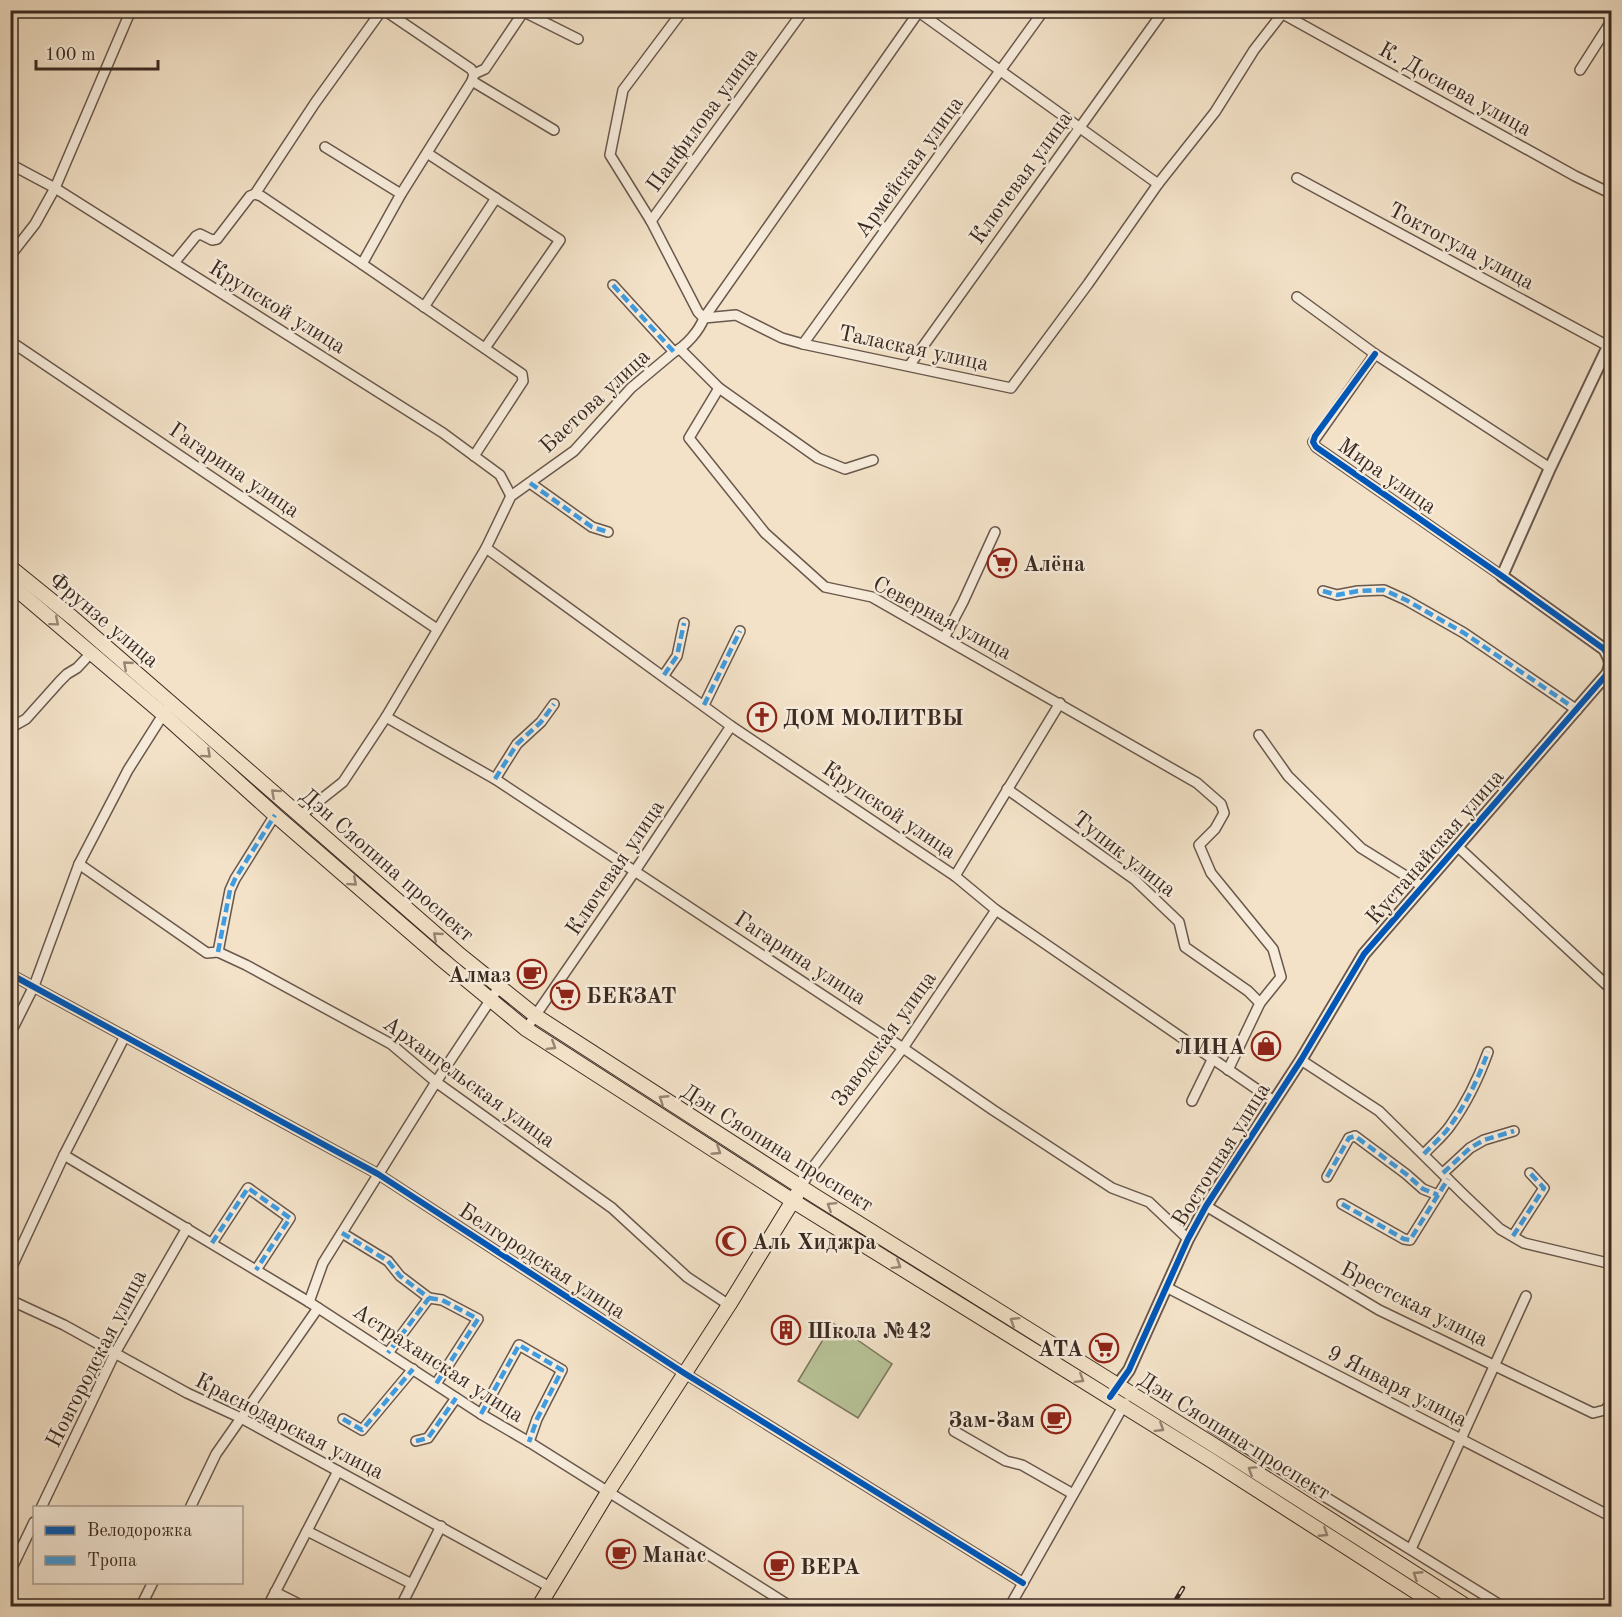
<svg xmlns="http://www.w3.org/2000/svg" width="1622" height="1617" font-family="'Old Standard TT',serif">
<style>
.green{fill:#b8c498;stroke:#7a775d;stroke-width:1.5}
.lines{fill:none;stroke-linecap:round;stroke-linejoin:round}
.minor-casing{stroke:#69584c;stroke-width:12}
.tertiary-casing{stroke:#69584c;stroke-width:14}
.primary-casing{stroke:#3b2a22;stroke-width:16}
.minor{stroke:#f7ecdb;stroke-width:9}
.tertiary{stroke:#f7ecdb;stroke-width:10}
.primary{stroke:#f3e2c8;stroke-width:14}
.rail-casing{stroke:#3b2a22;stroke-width:4.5}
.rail{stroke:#f7ecdb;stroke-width:2;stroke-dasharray:7;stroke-linecap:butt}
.quiet{stroke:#3f9ce0;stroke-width:4.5;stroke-dasharray:9 4.5;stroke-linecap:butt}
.cycleway-casing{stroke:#f7ecdb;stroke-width:10}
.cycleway{stroke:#0057b8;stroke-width:6}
.oneway{stroke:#978675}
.labels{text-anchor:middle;stroke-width:5;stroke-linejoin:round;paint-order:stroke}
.street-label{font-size:22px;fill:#3b2a22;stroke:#f7ecdb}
.poi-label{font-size:22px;font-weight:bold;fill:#3b2a22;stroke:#f7ecdb;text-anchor:start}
</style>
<rect width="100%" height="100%" fill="#f3e2c8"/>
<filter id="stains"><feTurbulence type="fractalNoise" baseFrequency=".00333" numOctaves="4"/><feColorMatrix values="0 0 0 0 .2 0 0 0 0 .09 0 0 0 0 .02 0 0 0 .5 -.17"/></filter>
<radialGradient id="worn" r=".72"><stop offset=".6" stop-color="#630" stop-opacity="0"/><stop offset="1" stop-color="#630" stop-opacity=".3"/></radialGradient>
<path class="green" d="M833,1323L892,1364L858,1418L798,1381Z"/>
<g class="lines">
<g class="minor-casing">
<g id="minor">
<path d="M384,10L471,69L474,74L472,81L401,194L362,264L522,374L523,381L474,456"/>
<path d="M683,10L623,90L610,155L651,221L698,312L704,318L736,315L782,338L803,344L1011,388L1088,284L1158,184L1215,112L1254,50L1285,10"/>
<path d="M916,10L1158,184"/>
<path d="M1283,14L1575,176L1612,194"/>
<path d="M1580,70L1612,20"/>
<path d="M474,74L485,69L522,14L526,13L578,39"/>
<path d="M472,81L554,130"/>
<path d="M325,147L401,194"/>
<path d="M427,153L560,240L485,348"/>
<path d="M10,164L55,188L443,433L500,475L511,496"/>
<path d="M1297,178L1608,346"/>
<path d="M255,194L315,103L382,10"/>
<path d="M651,221L804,10"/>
<path d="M10,256L35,224L55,188L131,10"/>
<path d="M174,263L196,236L200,234L212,240L217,239L250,196L255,194L261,196L362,264"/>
<path d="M613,285L674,352"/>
<path d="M1297,297L1375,354L1550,468"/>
<path d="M424,307L496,198"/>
<path d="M10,341L437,629"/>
<path d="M803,344L1044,10"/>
<path d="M680,349L719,388L818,458L845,469L873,460"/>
<path d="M1375,354L1313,442L1316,447L1502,576"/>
<path d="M909,366L1164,10"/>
<path d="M719,388L689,438L765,533L825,587L872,597L1197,783L1221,804L1224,813L1215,829L1199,845L1211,873L1273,949L1281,977L1260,1003L1228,1070"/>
<path d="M530,483L592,527L608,532"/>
<path d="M486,548L731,726L955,876L996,910L1274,1101"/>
<path d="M1323,591L1337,595L1358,591L1384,590L1406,600L1464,633L1577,710"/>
<path d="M944,638L963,602L995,532"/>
<path d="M664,675L677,656L684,623"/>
<path d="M704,705L740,631"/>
<path d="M386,717L495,779L903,1048L993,1110L1112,1188L1149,1202L1188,1239"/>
<path d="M10,728L26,719L60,681L67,674L77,668L91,653"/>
<path d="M1259,735L1288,776L1361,848L1422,886"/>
<path d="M495,779L517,744L541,722L554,704"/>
<path d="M1007,789L1134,879L1179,922L1185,947L1248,991L1260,1003"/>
<path d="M300,816L343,782L386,717L486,548L511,496L574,451L631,388L674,352C686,346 699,331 704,318L920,10"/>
<path d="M1457,846L1612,990"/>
<path d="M79,864L207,953L218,952L246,965L391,1044L436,1082L612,1208L687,1277L729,1305"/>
<path d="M955,876L1060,703"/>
<path d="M218,952L230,890L235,879L275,815"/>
<path d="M10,974L378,1174L684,1373L1023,1583"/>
<path d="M526,1029L635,871L731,726"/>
<path d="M10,1034L34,986L79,864L128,770L166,710"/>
<path d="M1301,1060L1379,1111L1463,1194L1500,1229L1524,1243L1612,1264"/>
<path d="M1192,1101L1212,1060"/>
<path d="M1424,1154C1432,1145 1443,1136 1450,1126C1466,1104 1479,1077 1488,1052"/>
<path d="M64,1155L309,1302L481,1414L529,1442L790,1606"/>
<path d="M1443,1173L1470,1148L1484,1140L1514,1131"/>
<path d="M1327,1177L1349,1138L1355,1136L1406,1174L1423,1189L1438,1195"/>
<path d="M801,1187L810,1171L903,1048L996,910"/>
<path d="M1342,1204L1404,1239L1410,1240L1448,1179"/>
<path d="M1206,1206L1379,1310L1593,1413L1605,1410L1612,1402"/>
<path d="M342,1233L388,1261L400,1276L429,1298L388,1353"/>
<path d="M1513,1236L1544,1188L1530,1173"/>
<path d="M212,1243L248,1188L290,1218L256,1270"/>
<path d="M10,1271L64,1155L125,1036"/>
<path d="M1166,1287L1612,1517"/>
<path d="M429,1298L442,1300L478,1319L436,1384"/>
<path d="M10,1300L64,1325L187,1393L241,1418L550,1587"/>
<path d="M309,1302L323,1263L436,1082L499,987"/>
<path d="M481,1414L519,1345L562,1370L537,1419L529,1442"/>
<path d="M343,1419L362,1430L413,1369"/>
<path d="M1212,1427L1502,1606"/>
<path d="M954,1431L1006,1461L1022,1465L1073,1494"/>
<path d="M416,1441L428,1438L456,1398"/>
<path d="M41,1508L115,1353L187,1228"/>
<path d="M190,1508L216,1454L318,1308"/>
<path d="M307,1531L412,1584"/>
<path d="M1411,1549L1526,1296"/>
<path d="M10,1572L34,1522"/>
<path d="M275,1592L303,1606"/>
<path d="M141,1606L153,1582"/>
<path d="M268,1606L338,1471"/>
<path d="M401,1606L441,1526"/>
<path d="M1010,1606L1125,1403"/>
</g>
</g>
<g class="tertiary-casing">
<path id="tertiary" d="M1114,1390L1129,1370L1188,1239L1206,1206L1301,1060L1364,954L1607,674C1612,664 1610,659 1604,649L1502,576L1550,468L1612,338"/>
</g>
<g class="primary-casing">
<g id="primary">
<path d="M10,567L73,618L171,703L460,955L536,1016L815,1196L1220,1449L1466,1606"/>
<path d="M10,584L163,714L275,815L439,957L526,1029L793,1201L1212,1461L1438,1606"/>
<path d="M539,1606L608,1492L729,1305L797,1194"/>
</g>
</g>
<use href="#minor" class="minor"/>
<use href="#tertiary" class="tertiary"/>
<use href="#primary" class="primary"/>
<g class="rail-casing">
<path id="rail" d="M1172,1606L1183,1588"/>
</g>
<use href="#rail" class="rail"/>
<g class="quiet">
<path d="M613,285L674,352"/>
<path d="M530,483L592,527L608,532"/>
<path d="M1323,591L1337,595L1358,591L1384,590L1406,600L1464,633L1577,710"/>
<path d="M664,675L677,656L684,623"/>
<path d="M704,705L740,631"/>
<path d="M495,779L517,744L541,722L554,704"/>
<path d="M218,952L230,890L235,879L275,815"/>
<path d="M1424,1154C1432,1145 1443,1136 1450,1126C1466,1104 1479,1077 1488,1052"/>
<path d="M1443,1173L1470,1148L1484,1140L1514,1131"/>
<path d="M1327,1177L1349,1138L1355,1136L1406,1174L1423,1189L1438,1195"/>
<path d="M1342,1204L1404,1239L1410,1240L1448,1179"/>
<path d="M342,1233L388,1261L400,1276L429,1298L388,1353"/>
<path d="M1513,1236L1544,1188L1530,1173"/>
<path d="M212,1243L248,1188L290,1218L256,1270"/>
<path d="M429,1298L442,1300L478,1319L436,1384"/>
<path d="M481,1414L519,1345L562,1370L537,1419L529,1442"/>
<path d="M343,1419L362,1430L413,1369"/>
<path d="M416,1441L428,1438L456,1398"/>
</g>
<g class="cycleway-casing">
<g id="cycleway">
<path d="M10,974L378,1174L684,1373L1023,1583"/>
<path d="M1110,1397L1129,1370L1188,1239L1206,1206L1301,1060L1364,954L1607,674C1612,664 1610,659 1604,649L1502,576L1316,447L1313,442L1315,436L1375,354"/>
</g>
</g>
<use href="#cycleway" class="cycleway"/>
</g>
<defs><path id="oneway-chevron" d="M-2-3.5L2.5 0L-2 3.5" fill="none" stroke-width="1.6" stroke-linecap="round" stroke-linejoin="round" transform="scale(1.5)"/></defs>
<g class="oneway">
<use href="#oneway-chevron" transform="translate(55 622) rotate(40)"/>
<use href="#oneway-chevron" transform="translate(127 665) rotate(-139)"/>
<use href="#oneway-chevron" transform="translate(207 754) rotate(42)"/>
<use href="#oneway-chevron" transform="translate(275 793) rotate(-138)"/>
<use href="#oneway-chevron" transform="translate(353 882) rotate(41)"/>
<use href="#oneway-chevron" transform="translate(437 936) rotate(-139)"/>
<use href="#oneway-chevron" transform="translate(552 1046) rotate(32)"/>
<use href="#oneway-chevron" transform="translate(663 1099) rotate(-147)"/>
<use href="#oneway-chevron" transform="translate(717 1151) rotate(33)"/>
<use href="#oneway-chevron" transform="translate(831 1206) rotate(-148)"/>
<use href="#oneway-chevron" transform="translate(897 1265) rotate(32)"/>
<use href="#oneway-chevron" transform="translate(1014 1321) rotate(-148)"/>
<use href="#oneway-chevron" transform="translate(1080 1379) rotate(32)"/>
<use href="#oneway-chevron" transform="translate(1160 1428) rotate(32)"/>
<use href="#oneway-chevron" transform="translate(1252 1470) rotate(-148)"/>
<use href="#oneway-chevron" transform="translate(1324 1533) rotate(33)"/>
<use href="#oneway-chevron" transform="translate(1417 1575) rotate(-147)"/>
</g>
<defs>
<g id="supermarket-ring" transform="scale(1.5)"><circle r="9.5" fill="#f7ecdb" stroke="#8f2418" stroke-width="1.5"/><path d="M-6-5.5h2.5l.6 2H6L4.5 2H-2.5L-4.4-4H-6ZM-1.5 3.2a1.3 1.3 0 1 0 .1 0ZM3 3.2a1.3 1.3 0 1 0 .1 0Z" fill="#8f2418"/></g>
<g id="church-ring" transform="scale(1.5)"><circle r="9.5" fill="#f7ecdb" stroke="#8f2418" stroke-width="1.5"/><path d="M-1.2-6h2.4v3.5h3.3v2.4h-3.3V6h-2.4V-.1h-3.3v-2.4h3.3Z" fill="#8f2418"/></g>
<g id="cafe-ring" transform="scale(1.5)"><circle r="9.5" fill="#f7ecdb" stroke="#8f2418" stroke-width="1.5"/><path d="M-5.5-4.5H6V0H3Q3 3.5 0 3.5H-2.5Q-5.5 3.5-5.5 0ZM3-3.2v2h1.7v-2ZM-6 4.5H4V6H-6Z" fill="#8f2418"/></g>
<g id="shop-ring" transform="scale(1.5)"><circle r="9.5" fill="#f7ecdb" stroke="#8f2418" stroke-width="1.5"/><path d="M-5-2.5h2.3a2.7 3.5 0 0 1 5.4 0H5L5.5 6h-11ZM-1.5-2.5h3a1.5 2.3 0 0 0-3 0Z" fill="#8f2418"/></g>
<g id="mosque-ring" transform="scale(1.5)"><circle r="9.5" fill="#f7ecdb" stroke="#8f2418" stroke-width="1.5"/><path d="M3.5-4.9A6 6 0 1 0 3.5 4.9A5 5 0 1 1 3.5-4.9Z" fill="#8f2418"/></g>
<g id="building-ring" transform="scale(1.5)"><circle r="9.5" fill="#f7ecdb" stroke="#8f2418" stroke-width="1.5"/><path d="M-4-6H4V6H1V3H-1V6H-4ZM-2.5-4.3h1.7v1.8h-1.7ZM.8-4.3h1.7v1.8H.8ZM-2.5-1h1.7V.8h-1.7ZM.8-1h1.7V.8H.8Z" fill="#8f2418"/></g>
</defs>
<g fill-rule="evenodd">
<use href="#supermarket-ring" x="1002" y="563"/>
<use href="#church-ring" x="762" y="717"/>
<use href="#cafe-ring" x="532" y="974"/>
<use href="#supermarket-ring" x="565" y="995"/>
<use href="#shop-ring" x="1266" y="1046"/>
<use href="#mosque-ring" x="731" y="1241"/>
<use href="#building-ring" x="786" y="1330"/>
<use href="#supermarket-ring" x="1104" y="1348"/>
<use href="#cafe-ring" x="1056" y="1419"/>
<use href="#cafe-ring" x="621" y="1554"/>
<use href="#cafe-ring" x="779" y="1566"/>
</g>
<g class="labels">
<g class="street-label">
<text transform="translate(1456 88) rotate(29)" y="8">К. Досиева улица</text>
<text transform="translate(701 119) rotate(-54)" y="8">Панфилова улица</text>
<text transform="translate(908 166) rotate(-54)" y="8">Армейская улица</text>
<text transform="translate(1020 177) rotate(-54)" y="8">Ключевая улица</text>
<text transform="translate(1462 245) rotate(28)" y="8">Токтогула улица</text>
<text transform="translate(278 306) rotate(32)" y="8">Крупской улица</text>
<text transform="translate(914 347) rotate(12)" y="8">Талаская улица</text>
<text transform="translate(594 400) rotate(-43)" y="8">Баетова улица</text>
<text transform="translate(235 469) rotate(34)" y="8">Гагарина улица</text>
<text transform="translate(1388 475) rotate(35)" y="8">Мира улица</text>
<text transform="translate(943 617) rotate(28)" y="8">Северная улица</text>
<text transform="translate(105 619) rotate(40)" y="8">Фрунзе улица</text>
<text transform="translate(890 809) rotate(34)" y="8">Крупской улица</text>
<text transform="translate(1434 846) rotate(-49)" y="8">Кустанайская улица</text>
<text transform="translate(1125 853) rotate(38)" y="8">Тупик улица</text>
<text transform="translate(388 864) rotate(41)" y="8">Дэн Сяопина проспект</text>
<text transform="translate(614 867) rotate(-56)" y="8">Ключевая улица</text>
<text transform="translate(801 957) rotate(33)" y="8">Гагарина улица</text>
<text transform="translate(883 1038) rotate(-54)" y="8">Заводская улица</text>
<text transform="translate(470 1081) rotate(36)" y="8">Архангельская улица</text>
<text transform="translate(778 1147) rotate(32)" y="8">Дэн Сяопина проспект</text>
<text transform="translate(1220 1154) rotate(-58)" y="8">Восточная улица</text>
<text transform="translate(543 1260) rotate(33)" y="8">Белгородская улица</text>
<text transform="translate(1415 1303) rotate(27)" y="8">Брестская улица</text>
<text transform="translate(95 1358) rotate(-63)" y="8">Новгородская улица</text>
<text transform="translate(439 1362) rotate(33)" y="8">Астраханская улица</text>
<text transform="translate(1398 1385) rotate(27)" y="8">9 Января улица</text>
<text transform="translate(290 1425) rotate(27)" y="8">Краснодарская улица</text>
<text transform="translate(1235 1435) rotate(32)" y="8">Дэн Сяопина проспект</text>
</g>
<g class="poi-label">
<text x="1023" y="571">Алёна</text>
<text x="783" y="725">ДОМ МОЛИТВЫ</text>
<text x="511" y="982" text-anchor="end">Алмаз</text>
<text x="586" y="1003">БЕКЗАТ</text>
<text x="1245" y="1054" text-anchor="end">ЛИНА</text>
<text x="752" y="1249">Аль Хиджра</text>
<text x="807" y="1338">Школа №42</text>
<text x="1083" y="1356" text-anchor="end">АТА</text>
<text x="1035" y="1427" text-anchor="end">Зам-Зам</text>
<text x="642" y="1562">Манас</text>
<text x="800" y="1574">ВЕРА</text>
</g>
</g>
<rect width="1622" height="1617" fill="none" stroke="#f3e2c8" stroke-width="36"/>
<rect x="12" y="12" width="1598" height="1593" fill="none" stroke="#3b2a22" stroke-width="3"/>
<rect x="18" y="18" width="1586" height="1581" fill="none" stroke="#3b2a22" stroke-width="1.5"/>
<rect x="33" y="1506" width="210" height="78" fill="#f7ecdb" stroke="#ac9e91" stroke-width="1.5"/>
<rect x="45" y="1526" width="30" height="9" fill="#0057b8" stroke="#ac9e91" stroke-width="1.5"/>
<text x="87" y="1536" font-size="18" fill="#3b2a22">Велодорожка</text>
<rect x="45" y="1556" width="30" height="9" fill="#3f9ce0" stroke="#ac9e91" stroke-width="1.5"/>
<text x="87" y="1566" font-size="18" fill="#3b2a22">Тропа</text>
<path d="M36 60v9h122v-9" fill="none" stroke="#3b2a22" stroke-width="3"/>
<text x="45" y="60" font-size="18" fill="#3b2a22" stroke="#f7ecdb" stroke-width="4.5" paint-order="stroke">100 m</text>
<rect width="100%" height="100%" filter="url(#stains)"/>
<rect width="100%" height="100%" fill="url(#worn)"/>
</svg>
